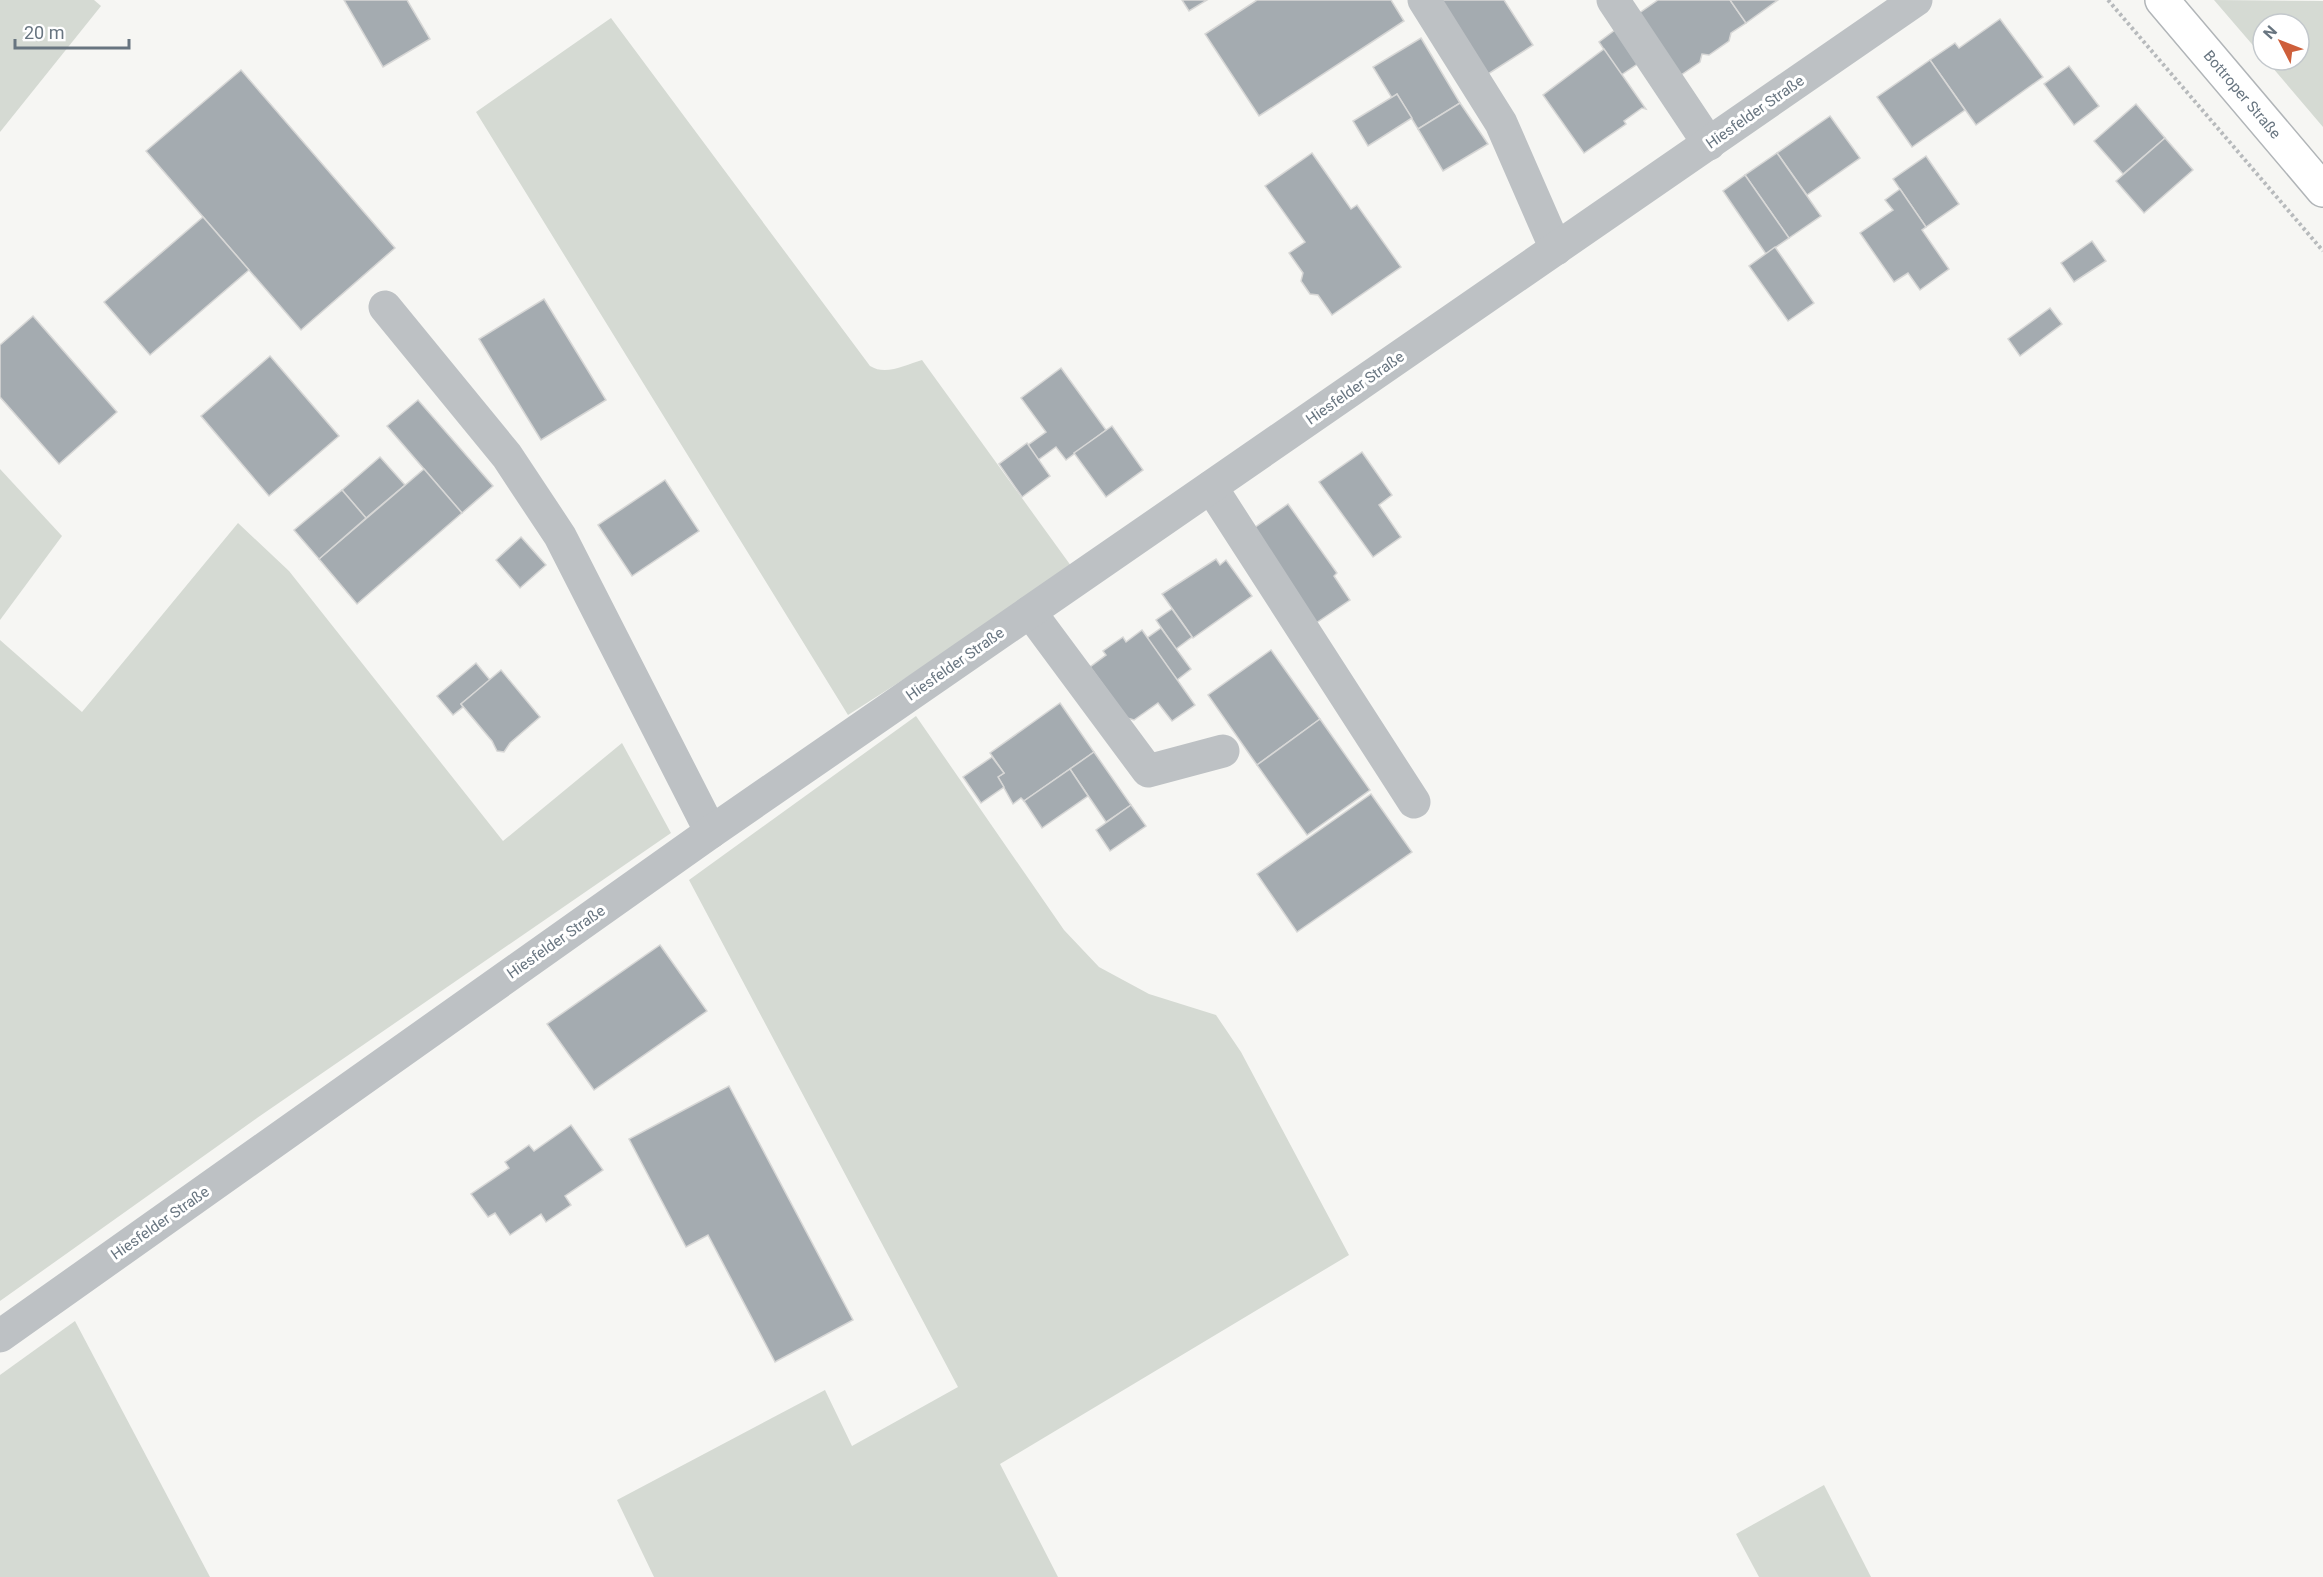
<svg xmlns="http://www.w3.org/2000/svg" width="2323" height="1577" font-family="Roboto,sans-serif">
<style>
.green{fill:#d5dad3}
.building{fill:#a4abb0;stroke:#d7d7d6;stroke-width:1.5}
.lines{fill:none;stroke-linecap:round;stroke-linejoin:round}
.major-casing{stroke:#b1b5b8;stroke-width:36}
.path{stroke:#b7babc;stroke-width:4;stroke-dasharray:3 3;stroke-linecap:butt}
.minor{stroke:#bdc1c4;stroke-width:33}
.major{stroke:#fff;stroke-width:33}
.labels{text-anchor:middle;stroke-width:6;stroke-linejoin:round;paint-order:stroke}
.street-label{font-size:15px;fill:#687580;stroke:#fff}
</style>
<rect width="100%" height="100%" fill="#f6f6f3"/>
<g class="green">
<path d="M0,0H94L101,6L0,132Z"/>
<path d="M2214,0L2323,1V127L2266,60H2299V24H2263V57Z"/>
<path d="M611,18L870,366C886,376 905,365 922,360L1074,570L848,715L476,112Z"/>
<path d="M0,469L62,536L0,620Z"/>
<path d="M238,523L289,571L503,841L622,743L671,833L257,1118L0,1301V640L82,712Z"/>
<path d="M916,716L1064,930L1099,967L1149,994L1216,1015L1241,1052L1349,1255L1000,1464L1058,1577H654L617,1500L825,1390L852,1446L958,1387L689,880Z"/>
<path d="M75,1321L210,1577H0V1375Z"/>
<path d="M1824,1485L1871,1577H1759L1736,1534Z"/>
</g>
<g class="building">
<path d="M344,0H407L430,39L383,67Z"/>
<path d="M1182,0H1207L1189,11Z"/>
<path d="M1257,0H1391L1404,21L1259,116L1205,34Z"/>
<path d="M1437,0H1504L1533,45L1485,76Z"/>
<path d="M1658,0H1730L1746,23L1731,33L1729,41L1709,55L1702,54L1700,62L1678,77L1635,16Z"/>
<path d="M1730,0H1778L1746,23Z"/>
<path d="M2000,19L2043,77L1976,125L1930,60L1955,43L1959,48Z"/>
<path d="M1615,30L1639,63L1621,75L1599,42Z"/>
<path d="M1421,38L1460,103L1418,129L1397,94L1392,98L1373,67Z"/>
<path d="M1604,49L1646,109L1642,108L1624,121L1626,124L1584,153L1543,95Z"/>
<path d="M1930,60L1965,110L1912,147L1877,97Z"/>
<path d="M2069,66L2099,106L2074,125L2044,84Z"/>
<path d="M241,70L395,248L301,330L146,151Z"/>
<path d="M1397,94L1412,118L1368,146L1353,121Z"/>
<path d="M1460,103L1488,144L1443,171L1418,129Z"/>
<path d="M2136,104L2165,138L2123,174L2094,141Z"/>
<path d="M1830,116L1860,158L1807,195L1777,153Z"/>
<path d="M2165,138L2193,170L2144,213L2116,181Z"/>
<path d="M1312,153L1351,209L1357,205L1401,267L1332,315L1318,295L1310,294L1301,281L1303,273L1289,253L1305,242L1265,186Z"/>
<path d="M1777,153L1821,216L1789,238L1745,175Z"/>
<path d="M1926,156L1959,204L1926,227L1893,179Z"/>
<path d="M1745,175L1789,238L1766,254L1723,191Z"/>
<path d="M1900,189L1926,227L1922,230L1949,269L1920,290L1908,273L1894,282L1860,233L1893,210L1885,200Z"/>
<path d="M203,217L249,270L150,355L104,302Z"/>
<path d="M2092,241L2106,261L2074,282L2061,263Z"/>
<path d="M1775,247L1814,303L1788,321L1749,266Z"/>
<path d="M544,299L606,400L541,440L479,339Z"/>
<path d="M2050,308L2062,324L2020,356L2008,339Z"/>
<path d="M33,316L117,412L59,464L0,397V345Z"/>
<path d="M270,356L339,436L269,496L201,416Z"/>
<path d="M1061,368L1106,430L1066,460L1056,447L1038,460L1028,445L1046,432L1021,398Z"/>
<path d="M418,400L493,486L462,513L387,426Z"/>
<path d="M1112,426L1143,470L1106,497L1074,453Z"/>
<path d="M1027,443L1050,476L1022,497L999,464Z"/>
<path d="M1362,452L1392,495L1379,505L1401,537L1373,557L1319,482Z"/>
<path d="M380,457L405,485L366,518L342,490Z"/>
<path d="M424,469L462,513L357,604L319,559Z"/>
<path d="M665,480L699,531L632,576L598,525Z"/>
<path d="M342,490L366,518L319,559L294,530Z"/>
<path d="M1288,504L1337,573L1334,576L1350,600L1313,625L1254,528Z"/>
<path d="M521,537L546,565L520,588L496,560Z"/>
<path d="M1216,559L1220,565L1226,560L1252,596L1193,638L1162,594Z"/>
<path d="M1172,609L1192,637L1176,649L1156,620Z"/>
<path d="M1161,628L1191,669L1177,680L1147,638Z"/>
<path d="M1142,630L1195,705L1172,721L1158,703L1134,720L1127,718L1090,667L1106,655L1103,651L1123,637L1126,642Z"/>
<path d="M1271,650L1320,719L1257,765L1208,695Z"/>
<path d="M476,663L490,680L461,704L463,707L453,715L437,696Z"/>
<path d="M501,670L540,717L510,743L504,752L497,751L492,741L461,704Z"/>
<path d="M1060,703L1094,752L1024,801L1021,798L1013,804L998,777L1004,773L990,753Z"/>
<path d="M1320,719L1370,790L1307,835L1257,765Z"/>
<path d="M1094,752L1131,805L1106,822L1070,769Z"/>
<path d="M992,757L1004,773L998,777L1004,787L981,803L963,777Z"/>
<path d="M1070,769L1088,796L1042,828L1024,801Z"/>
<path d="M1371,794L1412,852L1297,932L1257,874Z"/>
<path d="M1131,805L1146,826L1110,851L1096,830Z"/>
<path d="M660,945L707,1011L594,1090L547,1024Z"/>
<path d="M729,1086L853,1320L775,1362L708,1235L686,1247L629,1139Z"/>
<path d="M571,1125L603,1170L565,1196L571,1205L546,1222L541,1214L510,1235L495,1213L488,1217L471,1194L509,1168L505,1162L529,1145L534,1151Z"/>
</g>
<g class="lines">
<g class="major-casing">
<g id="major">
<path id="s1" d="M2162,0L2323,190"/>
</g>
</g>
<path class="path" d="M2108,0L2323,251"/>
<g class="minor">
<path d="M1424,0L1501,123L1556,249"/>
<path d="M1613,0L1709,144"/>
<path d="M385,307L507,456L560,536L711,832"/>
<path d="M1211,487L1414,802"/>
<path d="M1030,612L1148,771L1223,751"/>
<path d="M0,1336L711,832L1916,0"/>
</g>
<use href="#major" class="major"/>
</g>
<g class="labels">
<g class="street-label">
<text dy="5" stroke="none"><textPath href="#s1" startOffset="124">Bottroper Straße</textPath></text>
<text transform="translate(1755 112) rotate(-35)" y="5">Hiesfelder Straße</text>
<text transform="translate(1355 388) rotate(-35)" y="5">Hiesfelder Straße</text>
<text transform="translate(955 664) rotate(-35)" y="5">Hiesfelder Straße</text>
<text transform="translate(556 942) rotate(-35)" y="5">Hiesfelder Straße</text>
<text transform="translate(160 1223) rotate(-35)" y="5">Hiesfelder Straße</text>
</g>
</g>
<g transform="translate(2281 42) rotate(312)"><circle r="28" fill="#ffffff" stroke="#c3c8cc" stroke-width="1.5"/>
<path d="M0-4.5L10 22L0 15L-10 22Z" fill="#ce5f3b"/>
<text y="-9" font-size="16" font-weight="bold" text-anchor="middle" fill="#687580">N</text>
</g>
<path d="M15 39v9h114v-9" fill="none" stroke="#687580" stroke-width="3"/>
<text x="24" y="39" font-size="18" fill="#687580" stroke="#ffffff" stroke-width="4.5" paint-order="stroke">20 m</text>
</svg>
